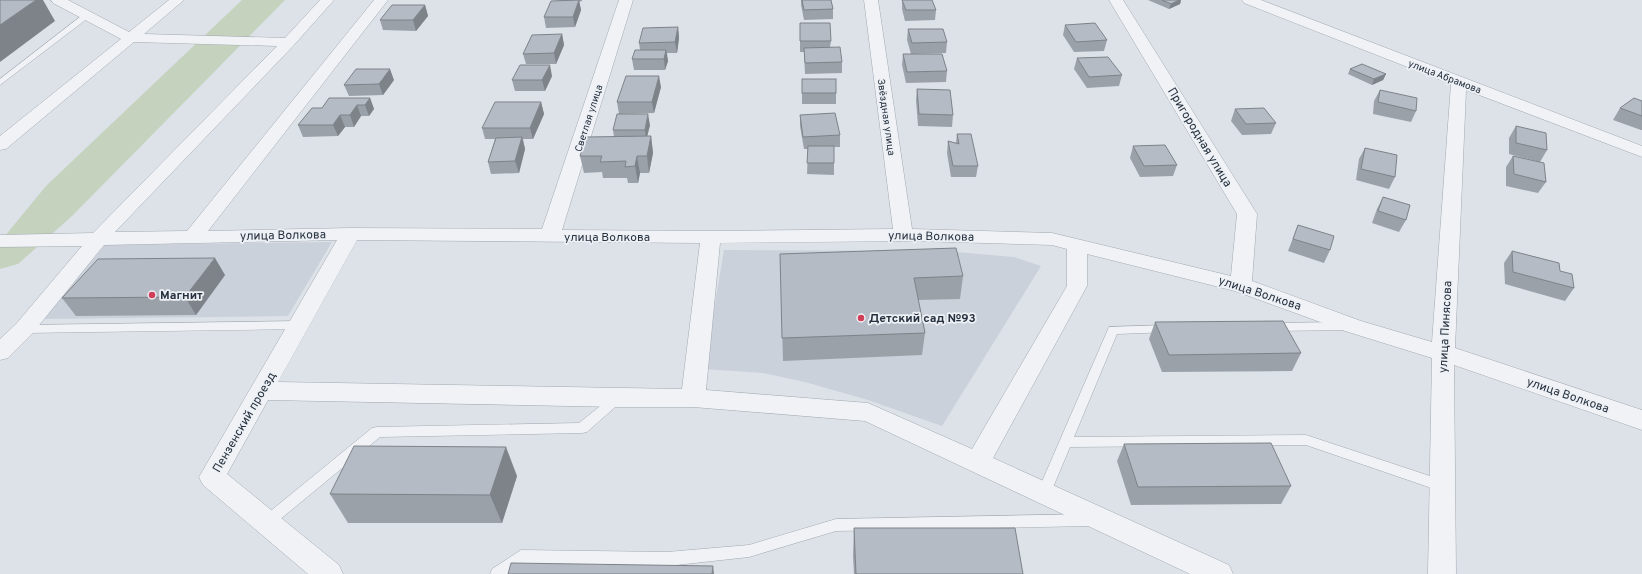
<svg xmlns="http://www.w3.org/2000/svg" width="1642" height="574" font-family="Overpass,sans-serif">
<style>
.built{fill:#cbd1da}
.green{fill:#c4d2be}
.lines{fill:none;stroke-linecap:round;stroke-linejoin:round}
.service-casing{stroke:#a2a9b2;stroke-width:1}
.minor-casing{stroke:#a2a9b2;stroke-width:1}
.service{fill:#f0f2f6;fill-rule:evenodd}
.minor{fill:#f0f2f6;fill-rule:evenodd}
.wall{fill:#9ba1a9}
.shaded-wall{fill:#7e8389}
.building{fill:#b4bbc4;stroke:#7e8389}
.poi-dot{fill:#d13e5a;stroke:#edf1f5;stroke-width:1.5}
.labels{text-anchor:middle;stroke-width:3.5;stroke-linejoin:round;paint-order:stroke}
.far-street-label{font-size:10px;fill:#26303e;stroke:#edf1f5}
.street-label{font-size:12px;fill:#26303e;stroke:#edf1f5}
.poi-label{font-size:12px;font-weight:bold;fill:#26303e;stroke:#edf1f5;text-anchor:start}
</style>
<rect width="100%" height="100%" fill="#dde2e8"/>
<g class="built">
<path d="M332,242L288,316L43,319L105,245Z"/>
<path d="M724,250L945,251L1014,257L1041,266L942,426L868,400L805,382L763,373L704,369Z"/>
</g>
<path class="green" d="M242,0H285L72,216L18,264L0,269V242L46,186Z"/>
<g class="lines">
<g class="service-casing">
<g id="service">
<path d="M85,13H91L92,15L0,85V79Z"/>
<path d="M300,321L304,322L306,325L304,328L300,329L24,333L20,332L18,329L20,326L24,325Z"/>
<path d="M1347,322L1351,323L1353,326L1351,329L1347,330L1272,331L1268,330L1266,327L1268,324L1272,323Z"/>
<path d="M1167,325L1171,326L1173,329L1171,332L1117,334L1074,437L1306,435L1448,482L1450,486L1448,490L1443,492L1306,445L1070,447L1049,497L1044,499L1039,497L1037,493L1109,327Z"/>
<path d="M618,393L622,395L624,398L622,401L587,432L582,433L380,437L272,526L267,528L262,526L260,522L262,518L372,428L377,427L579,423L614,395Z"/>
<path d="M1090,514L1095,516L1097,520L1095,524L1090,526L836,531L749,557L667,566L523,564L509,574H490L492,569L521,550L667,552L749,545L836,519Z"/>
</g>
</g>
<g class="minor-casing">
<path id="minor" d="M51,0H68L129,32L169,0H184L144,34L285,38L320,0H334L294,45L115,232L187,231L374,0H388L208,231L351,228L542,229L619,0H633L562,230L711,231L893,229L864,0H878L912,229L1052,233L1231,276L1237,214L1109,0H1123L1257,214L1252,281L1361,321L1432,342L1451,84L1244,3L1242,0H1261L1642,146V157L1466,90L1455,348L1642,410V430L1454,365L1456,574H1428L1432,358L1345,331L1235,291L1087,254V286L993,458L1229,565L1233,574H1190L865,421L693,407H618L268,400L227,474L339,565L343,574H308L203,485L199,477L337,240L104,245L32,334L8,358L0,360V339L16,324L82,246L0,247V235L93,233L277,46L134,42L6,149L0,150V136L121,39L53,3ZM357,240L700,243L682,389L278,382ZM917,241L1052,245L1067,249V286L972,449L868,403L706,390L720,243Z"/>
</g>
<use href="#service" class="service"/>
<use href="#minor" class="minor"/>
</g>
<g class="wall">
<path d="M559,0H582V1L579,2L581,10L575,27L546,28L544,17Z"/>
<path d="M801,0H831L833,9V19L804,20L801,5Z"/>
<path d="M902,0L936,10L935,20L905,21L902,9Z"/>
<path d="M1148,0H1181L1180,4L1169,9Z"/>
<path d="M425,5L428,16L416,31L383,30L380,20Z"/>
<path d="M800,23L831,41L830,47L842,62V73L805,74L804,52H800Z"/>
<path d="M1065,25L1107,40L1104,51L1074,52L1063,35Z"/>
<path d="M678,27L679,38L677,53H667L668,61L665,70H634L632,59L640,50L639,43Z"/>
<path d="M908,29L947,42L946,53L911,54L907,40Z"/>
<path d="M562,34L564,45L556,64H526L523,54Z"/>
<path d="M903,54L947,71L946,82L906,83L902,65Z"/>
<path d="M1077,58L1122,75L1119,86L1087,88L1074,69Z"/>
<path d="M1350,69L1386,74L1383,80L1372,85L1348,74Z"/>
<path d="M552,76L545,91H515L512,80Z"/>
<path d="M836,79V104H802V93Z"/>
<path d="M394,80L383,95L349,96L344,85Z"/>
<path d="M661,87L654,113L619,114L617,102Z"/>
<path d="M917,89L953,115L952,127L918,126L916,100Z"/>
<path d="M1380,90L1416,111L1411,122L1373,114L1374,101Z"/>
<path d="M370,98L374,109L369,116H361L354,127H345L338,136L303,137L298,125L322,108Z"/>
<path d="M1642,101V130H1641L1613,120L1620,108Z"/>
<path d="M541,102L544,114L533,139H523L525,149L519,173L491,174L488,162L495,139H485L482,128Z"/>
<path d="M1235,109L1276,123L1271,134L1242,135L1231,121Z"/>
<path d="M800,115L840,135V147H834V175L807,174L808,149H804L800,126Z"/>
<path d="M650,125L647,136H651L653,153L649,173H640L638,183H628L627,178H603L602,172L584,173L580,156L614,137L613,130Z"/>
<path d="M1516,126L1547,150L1540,162L1509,154V138Z"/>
<path d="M957,134L978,166L976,177H951L947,153L948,141L956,143Z"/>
<path d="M1133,146L1177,165L1173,176L1140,177L1130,158Z"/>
<path d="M1365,148L1395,177L1389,189L1356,180L1359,159Z"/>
<path d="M1513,156L1546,182L1538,193L1506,186V167Z"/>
<path d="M1383,197L1406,220L1399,232L1372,223L1377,209Z"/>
<path d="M1298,225L1330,250L1324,263L1288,251Z"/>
<path d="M1512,251L1560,271L1574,288L1565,301L1505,284L1504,263Z"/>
<path d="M780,254L963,276L960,299L918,300L925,333L922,355L783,361Z"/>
<path d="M225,275L196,315L76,316L62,298Z"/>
<path d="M1155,322L1301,353L1292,371L1162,372L1149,339Z"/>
<path d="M1124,444L1291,486L1281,504L1131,505L1117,461Z"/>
<path d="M517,476L502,523H348L330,494Z"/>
<path d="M854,528L1023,574H854L853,556Z"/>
</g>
<g class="shaded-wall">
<path d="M36,0H43L55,21L0,62V25Z"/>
<path d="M579,0L581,10L575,27L573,17Z"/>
<path d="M1179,0H1181L1180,4L1169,9L1171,4Z"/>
<path d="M425,5L428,16L416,31L413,20Z"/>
<path d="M678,27L679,38L677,53L675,42Z"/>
<path d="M562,34L564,45L556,64L554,53Z"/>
<path d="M666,50L668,61L665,70L664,59Z"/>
<path d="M550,65L552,76L545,91L542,80Z"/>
<path d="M390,69L394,80L383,95L379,84Z"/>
<path d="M1386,74L1383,80L1372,85L1374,79Z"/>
<path d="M659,76L661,87L654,113L652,102Z"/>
<path d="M370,98L374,109L369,116L365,105Z"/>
<path d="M541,102L544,114L533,139L530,128Z"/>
<path d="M357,105L361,116L354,127L350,115Z"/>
<path d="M648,114L650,125L646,141L645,130Z"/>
<path d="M340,115L345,127L338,136L333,125Z"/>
<path d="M651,136L653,153L649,173L647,156Z"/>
<path d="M522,137L525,149L519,173L515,161Z"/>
<path d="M637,156L640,173L638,183L635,166Z"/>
<path d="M215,258L225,275L196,315L185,297Z"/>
<path d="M506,447L517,476L502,523L490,495Z"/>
<path d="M713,566L714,574H712Z"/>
</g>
<g class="building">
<path d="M0,0H36L0,25Z"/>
<path d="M579,0L573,17H544L551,1Z"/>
<path d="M802,0H831L833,9L804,10Z"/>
<path d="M902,0H932L936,10H906Z"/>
<path d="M1162,0H1179L1171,4Z"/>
<path d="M392,5H425L413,20H380Z"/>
<path d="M800,23H830L831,41H800Z"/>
<path d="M1095,23L1107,40L1076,42L1065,25Z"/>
<path d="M678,27L675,42L639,43L643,28Z"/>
<path d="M908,29H943L947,42L912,43Z"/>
<path d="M562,34L554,53L523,54L532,35Z"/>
<path d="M840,47L842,62L805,63L804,48Z"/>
<path d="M635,50H666L664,59H632Z"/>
<path d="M903,54H942L947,71L907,72Z"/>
<path d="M1108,57L1122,75L1089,77L1077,58Z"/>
<path d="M1362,64L1386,74L1374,79L1350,69Z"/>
<path d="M520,65H550L542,80H512Z"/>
<path d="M356,69H390L379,84L344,85Z"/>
<path d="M626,76H659L652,102H617Z"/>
<rect x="802" y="79" width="34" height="14"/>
<path d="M917,89L950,90L953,115L919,114Z"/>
<path d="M1380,90L1417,98L1416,111L1378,102Z"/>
<path d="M329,98H370L365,105H357L350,115H340L333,125H298L312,108H322Z"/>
<path d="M1634,98L1642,101V116L1620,108Z"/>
<path d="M495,102H541L530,128H482Z"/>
<path d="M1264,108L1276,123L1246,124L1235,109Z"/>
<path d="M835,113L840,135L803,137L800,115Z"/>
<path d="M617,114H648L645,130H613Z"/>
<path d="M1516,126L1546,133L1547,150L1516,143Z"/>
<path d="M957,134H971L978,166H953L948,141L959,144Z"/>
<path d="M651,136L647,156H637L635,166L625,167L626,161L600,162L602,156H580L586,137Z"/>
<path d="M522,137L515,161L488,162L496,138Z"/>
<path d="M1165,145L1177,165L1144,166L1133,146Z"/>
<path d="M808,146H834V163H807Z"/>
<path d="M1365,148L1397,155L1395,177L1361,169Z"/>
<path d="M1513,156L1544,163L1546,182L1514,174Z"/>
<path d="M1383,197L1410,205L1406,220L1378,211Z"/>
<path d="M1298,225L1334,236L1330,250L1293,239Z"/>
<path d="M956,248L963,276L914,278L925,333L782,338L780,254Z"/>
<path d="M1512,251L1559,263L1560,271L1572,274L1574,288L1513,272Z"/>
<path d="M215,258L185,297L62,298L98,259Z"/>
<path d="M1283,321L1301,353L1169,355L1155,322Z"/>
<path d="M1271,443L1291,486L1138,487L1124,444Z"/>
<path d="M354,446L506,447L490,495L330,494Z"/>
<path d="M854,528H1015L1023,574H856Z"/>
<path d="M511,563L713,566L712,574H508Z"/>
</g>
<g class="poi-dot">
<circle cx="152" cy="295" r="4"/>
<circle cx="861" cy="318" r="4"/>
</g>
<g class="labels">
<g class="far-street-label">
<text transform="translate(1445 76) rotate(21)" y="4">улица Абрамова</text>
<text transform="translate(887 117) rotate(82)" y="4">Звёздная улица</text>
<text transform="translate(588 118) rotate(-72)" y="4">Светлая улица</text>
</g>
<g class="street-label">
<text transform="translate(1200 137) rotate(59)" y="4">Пригородная улица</text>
<text transform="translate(283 235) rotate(-1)" y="4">улица Волкова</text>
<text transform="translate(931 236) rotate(1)" y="4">улица Волкова</text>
<text x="607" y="241">улица Волкова</text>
<text transform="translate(1260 293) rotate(18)" y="4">улица Волкова</text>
<text transform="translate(1445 327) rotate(-87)" y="4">улица Пинясова</text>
<text transform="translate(1568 395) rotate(19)" y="4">улица Волкова</text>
<text transform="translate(244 422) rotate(-60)" y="4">Пензенский проезд</text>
</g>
<g class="poi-label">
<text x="160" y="299">Магнит</text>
<text x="869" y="322">Детский сад №93</text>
</g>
</g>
</svg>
